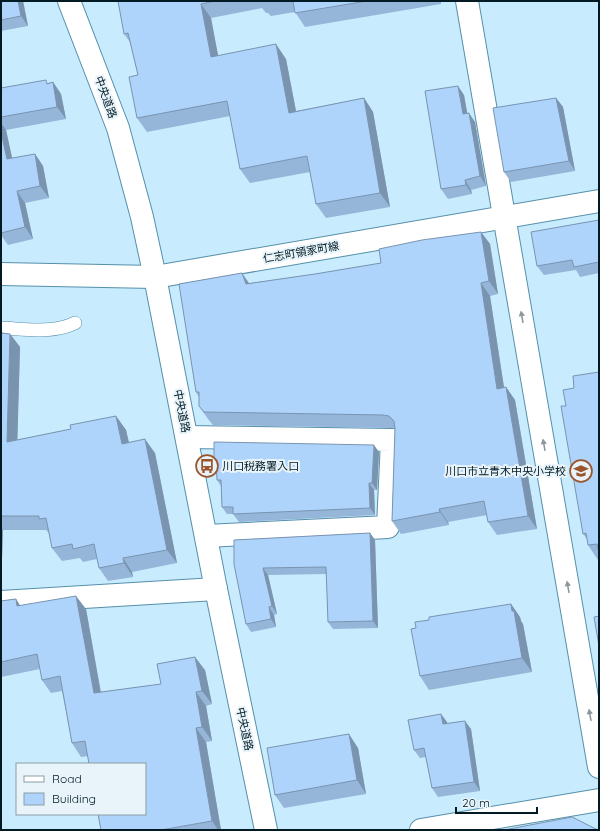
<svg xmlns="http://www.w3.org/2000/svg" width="600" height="831" font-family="Quicksand,'Noto Sans JP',sans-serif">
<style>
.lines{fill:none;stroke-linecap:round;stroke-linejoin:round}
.service-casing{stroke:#5590aa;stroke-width:14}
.minor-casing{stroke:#5590aa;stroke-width:24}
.tertiary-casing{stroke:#5590aa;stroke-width:24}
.secondary-casing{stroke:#5590aa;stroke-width:24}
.service{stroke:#fff;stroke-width:13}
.minor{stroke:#fff;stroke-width:22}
.tertiary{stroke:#fff;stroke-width:22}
.secondary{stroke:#fff;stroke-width:22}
.wall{fill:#96b6d9}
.shaded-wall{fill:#7a94b0}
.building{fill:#aed4fc;stroke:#7a94b0}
.oneway{fill:#8d989c}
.labels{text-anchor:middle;stroke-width:4;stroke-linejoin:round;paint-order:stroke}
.street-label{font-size:11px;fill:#021a24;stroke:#e8f4fa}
.poi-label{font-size:11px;fill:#021a24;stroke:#e8f4fa;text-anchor:start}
</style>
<rect width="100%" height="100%" fill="#c8ebfd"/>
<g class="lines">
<g class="service-casing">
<path id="service" d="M1,328C25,329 52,334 75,323"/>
</g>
<g class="minor-casing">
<g id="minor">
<path d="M467,1L599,767"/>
<path d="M187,437L392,440L388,527L206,536"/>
<path d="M1,602L216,589"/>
</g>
</g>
<g class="tertiary-casing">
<g id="tertiary">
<path d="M1,274L155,277L599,201"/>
<path d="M421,830L599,800"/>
</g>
</g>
<g class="secondary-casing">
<path id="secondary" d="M69,1L118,128L142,217L155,277L216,589L266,830"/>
</g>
<use href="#service" class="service"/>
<use href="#minor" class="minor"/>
<use href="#tertiary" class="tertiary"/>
<use href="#secondary" class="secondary"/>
</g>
<g class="wall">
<path d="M1,1H23L28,26L1,31Z"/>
<path d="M118,1H441V4L305,27L295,12L271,16L268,13H266L262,8L211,18L218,56L286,59L296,111L364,98L373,112L390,207L326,218L316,204L310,172L250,183L240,169L230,116L147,132L137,118L138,75L130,42L124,34Z"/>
<path d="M53,82L61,94L66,119L6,130L12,158L35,154L43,166L49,198L25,203L33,239L8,245L1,235V88L48,83Z"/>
<path d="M464,95L467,113L475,122L486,186L471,190L472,194L448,199L441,189Z"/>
<path d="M556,98L563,107L575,171L511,182L504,172Z"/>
<path d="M599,220V273L580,277L576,270L544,275L537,266Z"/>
<path d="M481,232L490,244L498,294L490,296L504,387H506L515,400L537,529L497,535L488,522L487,515L448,522L449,525L401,534L392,521L395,428H392L213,425L208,419L199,406V397L196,392L250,283L315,274L381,263Z"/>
<path d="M1,330L3,333L10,334L20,347L17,440L71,429L116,416L126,430L129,442L155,453L177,563L132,572L133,577L108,581L99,568L97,559L83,562L80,558L62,561L52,548L49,533L46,530H3L1,587Z"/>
<path d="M599,372V560H598L588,545L587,539L583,534L566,406L574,388Z"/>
<path d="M379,452L377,490H374L375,515L239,522L233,514H227L222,507L221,486L217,480L216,462L214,460Z"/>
<path d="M370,533L375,540L378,628L333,629L328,622L327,574L268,575L277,614L274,615L276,627L251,632L246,624L234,540Z"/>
<path d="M16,599L20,606L86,609L101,692L161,684L205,670L212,704L206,706L212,741L206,742L221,830H101L88,756L81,757L72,743L62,691L51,693L42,680L40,669L1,677V601Z"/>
<path d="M511,604L520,617L521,621L523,624L532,672L429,690L420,676L416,628L429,620Z"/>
<path d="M441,714L448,724L471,729L480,791L438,797L432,788L426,757L420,758L414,750Z"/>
<path d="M358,748L366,794L284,808L275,795Z"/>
</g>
<g class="shaded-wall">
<path d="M18,1H23L28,26L21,16Z"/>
<path d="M201,4L211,18L221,71L211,57Z"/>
<path d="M276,44L286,59L299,127L289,113Z"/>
<path d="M53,82L61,94L66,119L57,107Z"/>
<path d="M458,86L464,95L469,123L463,114Z"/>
<path d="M364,98L373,112L390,207L380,193Z"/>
<path d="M556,98L563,107L575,171L569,161Z"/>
<path d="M469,113L475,122L486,186L480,176Z"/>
<path d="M1,123L6,130L15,171L7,159L1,132Z"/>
<path d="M35,154L43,166L49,198L40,186Z"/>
<path d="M465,180L471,190L472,194L466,185Z"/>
<path d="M17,191L25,203L33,239L25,227Z"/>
<path d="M481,232L490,244L498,294L489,281Z"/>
<path d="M242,273L251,286L246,284Z"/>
<path d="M481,283L490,296L506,401L497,389Z"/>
<path d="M10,334L20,347L17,455L7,442Z"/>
<path d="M506,387L515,400L537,529L528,516Z"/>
<path d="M116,416L126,430L132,457L122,444Z"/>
<path d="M145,439L155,453L177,563L167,550Z"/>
<path d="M374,445L379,452L377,490L372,483Z"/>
<path d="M369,483L374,490L375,515L370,508Z"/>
<path d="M439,509L448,522L449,525L440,512Z"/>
<path d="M1,527L3,530L1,587Z"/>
<path d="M370,533L375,540L378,628L373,621Z"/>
<path d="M123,558L132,572L133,577L124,563Z"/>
<path d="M263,568L268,575L277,614L272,606Z"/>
<path d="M76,596L86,609L103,706L94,693Z"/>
<path d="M16,599L25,613L17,606Z"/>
<path d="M511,604L520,617L521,621L523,624L532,672L522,658Z"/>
<path d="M269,607L274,615L276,627L271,619Z"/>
<path d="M195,657L205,670L212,704L202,691Z"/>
<path d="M196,692L206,706L212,741L202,727Z"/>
<path d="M441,714L447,722L449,733L443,724Z"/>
<path d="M465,721L471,729L480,791L474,782Z"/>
<path d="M196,728L206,742L221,830H218L212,821Z"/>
<path d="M349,734L358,748L366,794L357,780Z"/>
</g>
<g class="building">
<path d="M1,1H18L21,16L1,20Z"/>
<path d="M118,1H215L201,4L211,57L276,44L289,113L364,98L380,193L316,204L307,156L240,169L227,101L137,118L129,77L138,75L128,33L124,34Z"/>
<path d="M293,1H367L295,13Z"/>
<path d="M46,80L47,84L53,82L57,107L1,117V88Z"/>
<path d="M458,86L463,114L469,113L480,176L465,180L466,185L441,189L425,91Z"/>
<path d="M556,98L569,161L504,172L493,108Z"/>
<path d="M1,132L7,159L35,154L40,186L17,191L25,227L1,233Z"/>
<path d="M599,220V262L574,267L572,260L537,266L531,232Z"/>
<path d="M481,232L489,281L481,283L497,389L506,387L528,516L488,522L484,501L439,509L440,512L392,521L395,428L394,421L389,416L383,415L204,412L199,406V392H196L179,284L242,273L246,284L315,274L381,263L379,249L422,240Z"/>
<path d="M1,333L10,334L7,442L71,429L70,425L116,416L122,444L145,439L167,550L123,558L124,563L99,568L94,544L73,549L72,544L52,548L46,518L39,519V516H1Z"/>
<path d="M599,372V553L597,544L588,545L586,533L583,534L561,406H566L563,390L574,388L573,376Z"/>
<path d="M214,442L374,445L372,483H369L370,508L233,514V507H222L221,480H217L216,460H214Z"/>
<path d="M370,533L373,621L328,622L326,567L263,568L272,606L269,607L271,619L246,624L234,564V540Z"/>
<path d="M76,596L94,693L161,684L157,664L195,657L202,691L196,692L202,727L196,728L212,821L161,830H101L98,814H145V764H89L85,741L72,743L60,676L42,680L37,654L1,662V601L8,600L16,599L17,606Z"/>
<path d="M511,604L512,611H514L522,658L420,676L411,629L416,628L415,622L429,620V617Z"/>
<path d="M599,616V646L594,617Z"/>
<path d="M441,714L443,724L465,721L474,782L432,788L424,748L414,750L408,720Z"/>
<path d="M349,734L357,780L275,795L267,748Z"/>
<path d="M572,817L598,830H504Z"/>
</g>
<defs><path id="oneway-solid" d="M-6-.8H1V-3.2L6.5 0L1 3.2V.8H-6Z"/></defs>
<g class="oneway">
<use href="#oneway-solid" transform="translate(522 317) rotate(-100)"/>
<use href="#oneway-solid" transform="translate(544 445) rotate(-100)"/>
<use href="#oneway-solid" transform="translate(568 587) rotate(-100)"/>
<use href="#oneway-solid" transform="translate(590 715) rotate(-100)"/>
</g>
<defs>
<g id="bus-ring" transform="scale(1.15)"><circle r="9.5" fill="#e8f4fa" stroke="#9b552b" stroke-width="1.5"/><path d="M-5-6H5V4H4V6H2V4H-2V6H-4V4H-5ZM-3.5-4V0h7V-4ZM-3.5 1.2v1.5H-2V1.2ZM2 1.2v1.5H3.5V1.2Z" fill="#9b552b"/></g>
<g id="school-ring" transform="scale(1.15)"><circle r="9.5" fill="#e8f4fa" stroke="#9b552b" stroke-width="1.5"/><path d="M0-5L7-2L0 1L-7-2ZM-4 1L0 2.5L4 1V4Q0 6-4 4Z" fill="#9b552b"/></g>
</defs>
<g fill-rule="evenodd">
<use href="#bus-ring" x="207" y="466"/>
<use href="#school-ring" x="581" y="471"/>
</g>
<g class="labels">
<g class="street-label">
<text transform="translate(106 97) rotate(70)" y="4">中央道路</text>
<text transform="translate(301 252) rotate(-10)" y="4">仁志町領家町線</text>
<text transform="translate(182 411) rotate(79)" y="4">中央道路</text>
<text transform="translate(245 729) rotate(78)" y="4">中央道路</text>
</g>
<g class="poi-label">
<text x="222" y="470">川口税務署入口</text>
<text x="566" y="475" text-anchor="end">川口市立青木中央小学校</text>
</g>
</g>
<rect width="600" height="831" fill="none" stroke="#021a24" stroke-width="4"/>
<rect x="16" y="763" width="130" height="52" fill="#e8f4fa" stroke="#8c9da4"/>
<rect x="24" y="776" width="20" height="6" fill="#ffffff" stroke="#8c9da4"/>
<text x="52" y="783" font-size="12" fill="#021a24">Road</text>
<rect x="24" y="793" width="20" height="12" fill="#aed4fc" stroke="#8c9da4"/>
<text x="52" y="803" font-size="12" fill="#021a24">Building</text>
<path d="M456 807v6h81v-6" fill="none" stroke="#021a24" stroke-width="2"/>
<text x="462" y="807" font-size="12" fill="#021a24" stroke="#e8f4fa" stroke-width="3" paint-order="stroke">20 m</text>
</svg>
